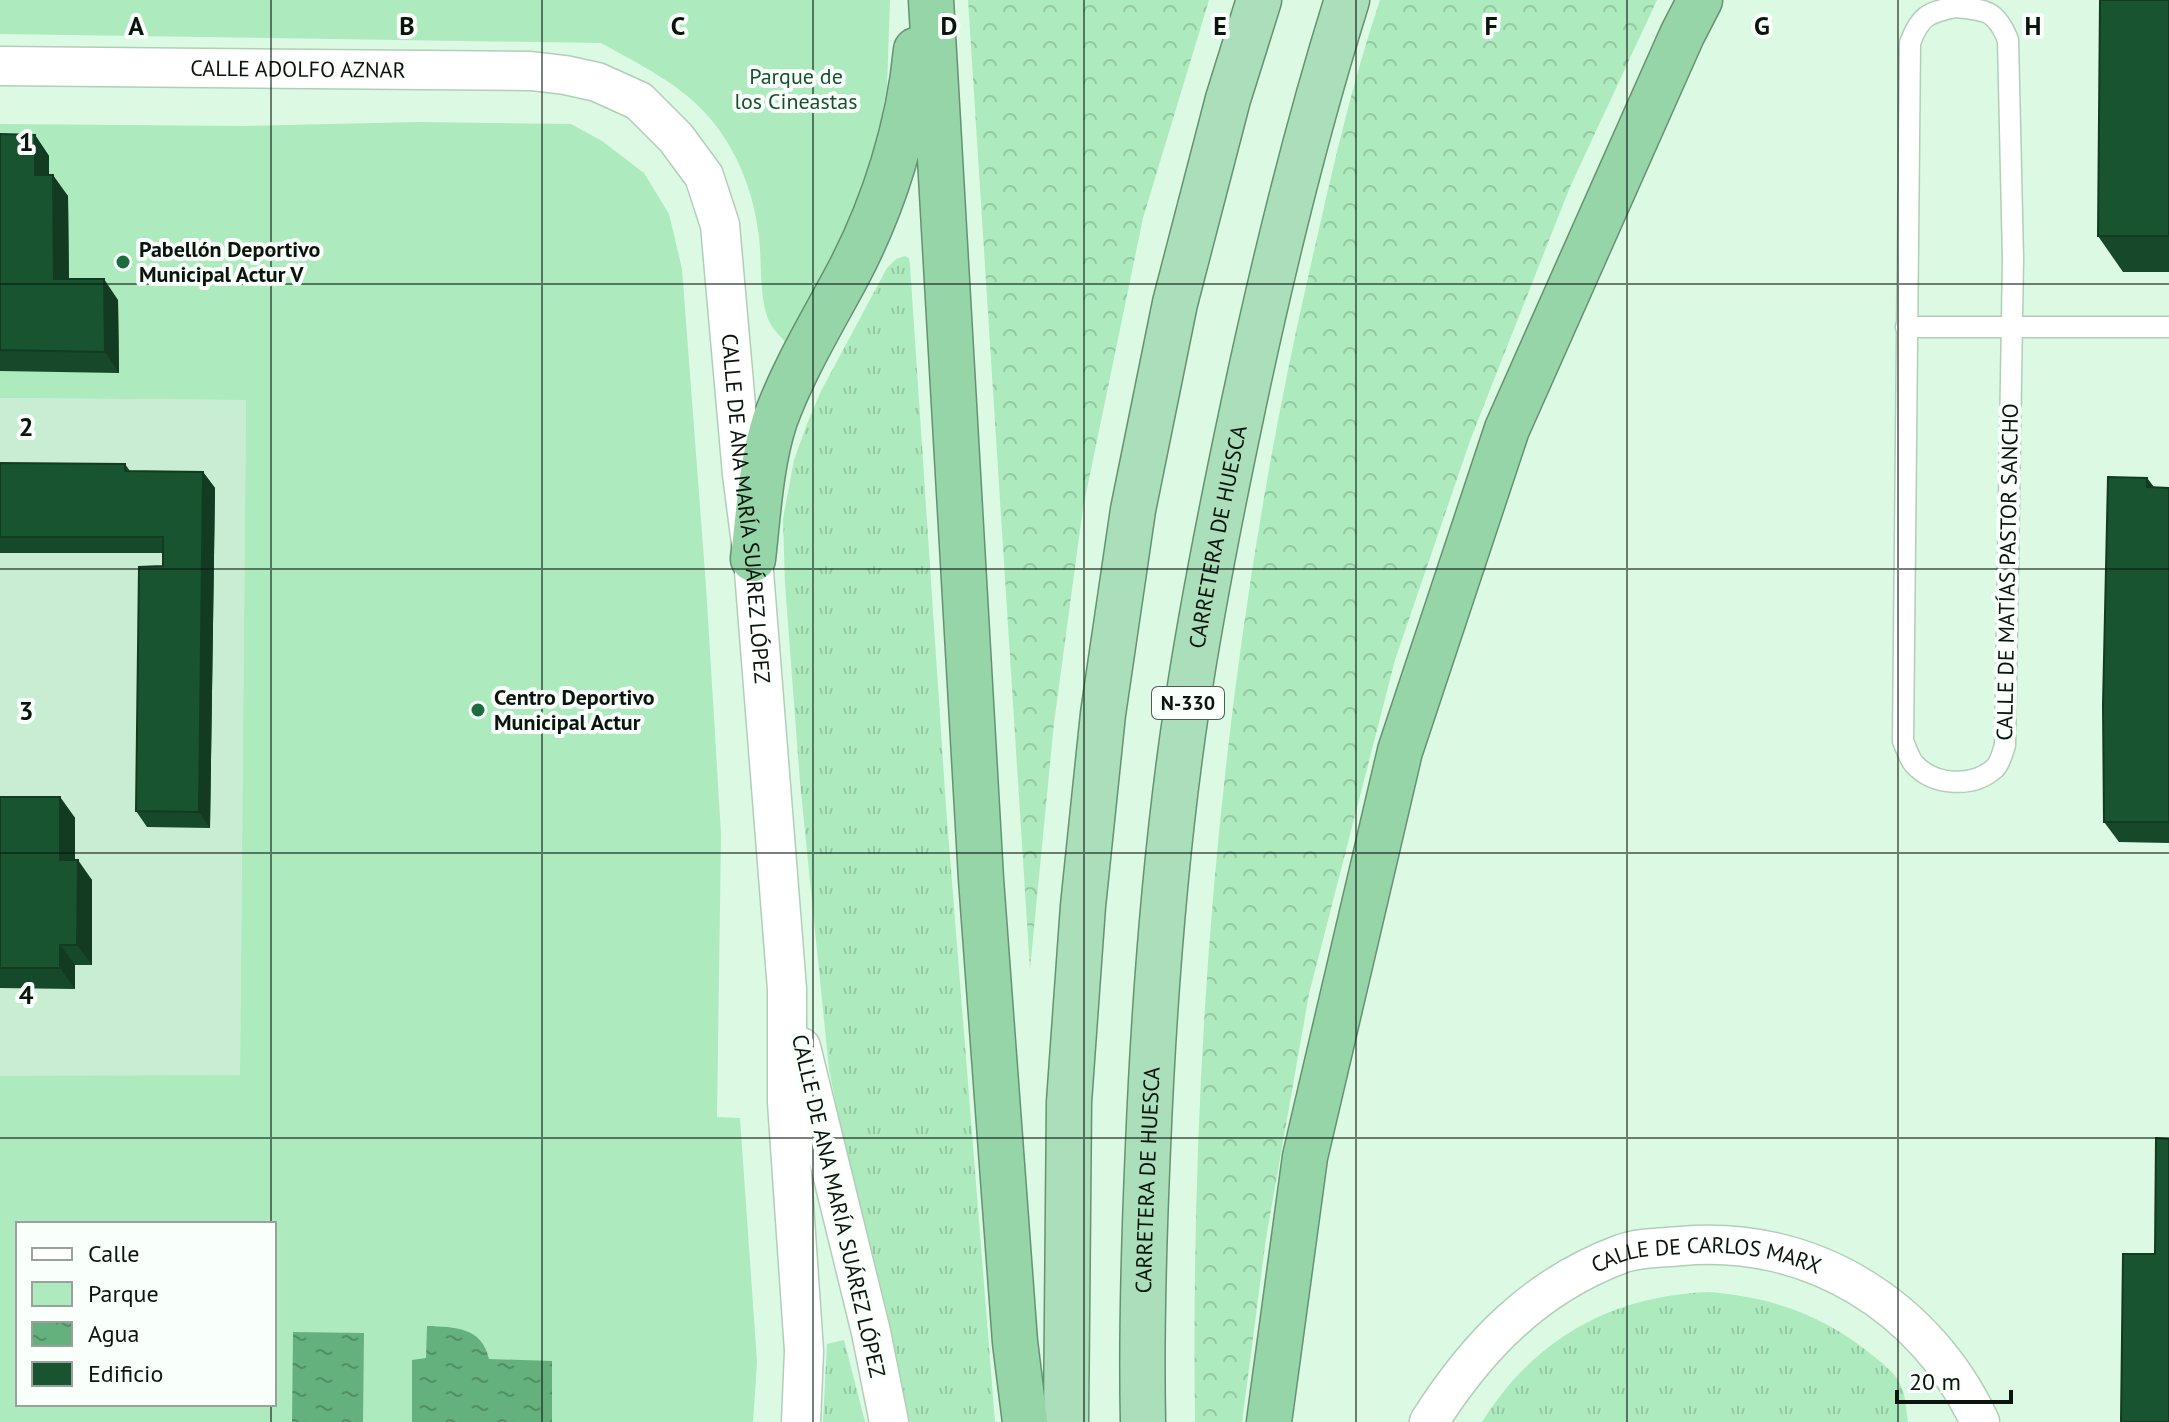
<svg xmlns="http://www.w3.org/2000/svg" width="2169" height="1422" font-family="'PT Sans',sans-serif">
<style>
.built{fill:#c9edd2}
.grass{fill:url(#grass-tufts)}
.forest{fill:url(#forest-crowns)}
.park{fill:#adeabe;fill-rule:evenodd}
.water{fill:url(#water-ripples)}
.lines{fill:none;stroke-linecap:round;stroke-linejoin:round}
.service-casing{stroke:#b1ceb8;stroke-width:23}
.minor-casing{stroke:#b1ceb8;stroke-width:41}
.trunk-casing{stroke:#659272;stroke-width:47}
.motorway-casing{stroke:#659272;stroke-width:47}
.service{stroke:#fff;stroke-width:20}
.minor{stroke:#fff;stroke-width:38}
.trunk{stroke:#abdeba;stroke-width:44}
.motorway{stroke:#96d5a8;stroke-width:44}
.wall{fill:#16482a}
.shaded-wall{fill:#123b22}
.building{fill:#195431;stroke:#123b22;stroke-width:2}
.grid{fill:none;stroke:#0b150e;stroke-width:2;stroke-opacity:0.55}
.poi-dot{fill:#1b6d3d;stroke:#f9fffa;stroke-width:3}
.labels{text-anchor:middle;stroke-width:8;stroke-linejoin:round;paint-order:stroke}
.shield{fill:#f9fffa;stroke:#525b55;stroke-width:2}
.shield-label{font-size:20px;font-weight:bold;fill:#0b150e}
.street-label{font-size:22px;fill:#0b150e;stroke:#f9fffa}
.park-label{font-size:22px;fill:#18502e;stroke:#f9fffa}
.poi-label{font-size:22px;font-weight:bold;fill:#0b150e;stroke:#f9fffa;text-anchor:start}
.grid-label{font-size:26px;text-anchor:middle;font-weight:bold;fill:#0b150e;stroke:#f9fffa;stroke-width:8;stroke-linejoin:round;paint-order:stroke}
</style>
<defs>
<pattern id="grass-tufts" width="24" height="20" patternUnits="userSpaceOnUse" patternTransform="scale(2)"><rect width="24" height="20" fill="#adeabe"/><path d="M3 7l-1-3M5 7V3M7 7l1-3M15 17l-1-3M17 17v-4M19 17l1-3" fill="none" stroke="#94c8a2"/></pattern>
<pattern id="forest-crowns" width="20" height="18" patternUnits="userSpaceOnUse" patternTransform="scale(2)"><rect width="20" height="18" fill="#adeabe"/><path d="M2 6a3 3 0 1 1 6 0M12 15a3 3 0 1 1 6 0" fill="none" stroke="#94c8a2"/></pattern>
<pattern id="water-ripples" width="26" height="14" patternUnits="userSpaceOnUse" patternTransform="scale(2)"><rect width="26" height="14" fill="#65b17d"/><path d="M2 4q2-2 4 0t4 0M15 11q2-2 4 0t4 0" fill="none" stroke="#518f65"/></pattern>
</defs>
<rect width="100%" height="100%" fill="#dbf9e3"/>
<path class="built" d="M0,398L246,400L240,1076H0Z"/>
<g class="grass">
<path d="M905,256L909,258L910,265L946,807L995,1422H906L853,1193L829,1069L800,782L785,584L783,519L794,460L807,424L821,391L887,268L896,259Z"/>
<path d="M1709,1292C1771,1297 1824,1315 1872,1355C1881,1362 1897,1374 1901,1386C1906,1396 1906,1411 1908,1422H1482C1535,1338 1611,1296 1709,1292Z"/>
<path d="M844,1340L865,1422H823L827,1344Z"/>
</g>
<g class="forest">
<path d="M968,0H1209L1143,218L1083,508L1054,723L1030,969Z"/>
<path d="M1380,0H1657L1570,187L1471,438L1395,660L1309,994L1266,1238L1242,1422H1195C1190,1037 1223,649 1309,273C1330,181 1350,89 1380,0Z"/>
</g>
<g class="park">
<path d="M0,0H890L887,87L874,156L852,239L788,345C782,338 773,330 769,321C759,299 762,262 759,237C754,193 737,148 707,115C680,84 637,63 601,43L0,34Z"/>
<path d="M420,122L571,124L602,141L644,173L669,214L682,269L706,586L721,834L717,1117L740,1118L757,1362L753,1422H0V1076L240,1075L246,400L0,398V124L245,126ZM18,1224H274V1404H18Z"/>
</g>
<g class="water">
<path d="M427,1326C455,1327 482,1327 489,1359L552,1361V1422H412V1360L426,1358Z"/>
<path d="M293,1332L364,1333L363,1422H292Z"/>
</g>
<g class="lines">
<g class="service-casing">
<g id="service">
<path d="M1955,7C1986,10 1996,10 2008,40L2013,258L2005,745C2003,752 2000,763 1995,768C1973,788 1934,786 1914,764C1909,758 1906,748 1903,741L1910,43C1920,16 1927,13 1955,7Z"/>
<path d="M1906,327H2169"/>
</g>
</g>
<g class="minor-casing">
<g id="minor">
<path id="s1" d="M0,66L531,71L565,75L597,82L639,101L676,138L704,176L720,225L742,474L753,559L787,989V1102L804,1351L801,1422"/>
<path d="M801,1047L871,1332L889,1422"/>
<path id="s2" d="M1429,1422C1477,1346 1535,1286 1621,1254C1639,1247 1662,1248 1681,1246C1810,1234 1926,1306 1980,1422"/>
</g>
</g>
<g class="trunk-casing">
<g id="trunk">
<path d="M1066,1422L1069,1102L1083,906L1103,714L1133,510L1175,303L1228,99L1259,0"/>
<path id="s3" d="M1143,1422C1141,1330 1144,1238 1148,1147C1154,1000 1165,852 1187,706C1202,606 1222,506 1243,407C1272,270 1305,134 1347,0"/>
</g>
</g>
<g class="motorway-casing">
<g id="motorway">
<path d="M931,0L981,879L1015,1342L1025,1422"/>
<path d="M753,559C758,515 761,462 775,420C794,368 823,321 849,272C884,205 909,126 916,50"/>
<path d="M1269,1422L1305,1157L1400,751L1507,429L1682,35L1700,0"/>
</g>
</g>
<use href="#service" class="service"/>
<use href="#minor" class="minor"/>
<use href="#trunk" class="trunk"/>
<use href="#motorway" class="motorway"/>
</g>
<g class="wall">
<path d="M2169,0V272H2123L2098,236Z"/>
<path d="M0,134L35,135L49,156V175L68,196L69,279L118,300L119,373L0,371Z"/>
<path d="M0,463L125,464L130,471L203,472L215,488L210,828L147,827L136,811L163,566V553H0Z"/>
<path d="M2147,478L2154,487L2169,488V843L2119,842L2104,822Z"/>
<path d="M0,797H60L75,818V860L92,880V965H75V989L0,988Z"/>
</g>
<g class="shaded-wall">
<path d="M35,135L49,156V196L35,175Z"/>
<path d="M53,175L68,196L69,300L54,279Z"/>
<path d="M104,279L118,300L119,373L105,352Z"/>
<path d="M203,472L215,488L210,828L199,812Z"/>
<path d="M2147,478L2161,498L2147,487Z"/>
<path d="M60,797L75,818V881L60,860Z"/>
<path d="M78,860L92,880V965L77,945Z"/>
<path d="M60,945L75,965V989L60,968Z"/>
</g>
<g class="building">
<path d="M2100,0H2169V236H2098Z"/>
<path d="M0,134L35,135V175H53L54,279H104L105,352L0,350Z"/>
<path d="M0,463L125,464V471L203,472L199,812L136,811L139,567L163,566V537H0Z"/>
<path d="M2108,477L2147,478V487L2169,488V822H2104L2103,705Z"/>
<path d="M0,797H60V860H78L77,945H60V968H0Z"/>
<path d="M2156,1138L2169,1139V1422H2121L2123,1254H2155Z"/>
</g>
<path class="grid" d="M271,0V1224M542,0V1422M813,0V1422M1084,0V1422M1356,0V1422M1627,0V1422M1898,0V1422M0,284H2169M0,569H2169M0,853H2169M0,1138H2169M271,1404V1422"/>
<g class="poi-dot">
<circle cx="123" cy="262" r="8"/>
<circle cx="478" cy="710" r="8"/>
</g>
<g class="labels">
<rect class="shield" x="1152" y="687" width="72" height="32" rx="6"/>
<g class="shield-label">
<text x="1188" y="710">N-330</text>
</g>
<g class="street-label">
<text dy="8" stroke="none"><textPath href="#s1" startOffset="298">CALLE ADOLFO AZNAR</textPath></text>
<text dy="8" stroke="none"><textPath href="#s1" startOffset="1080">CALLE DE ANA MARÍA SUÁREZ LÓPEZ</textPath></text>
<text dy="8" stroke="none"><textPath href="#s3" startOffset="890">CARRETERA DE HUESCA</textPath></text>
<text transform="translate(2007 572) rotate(-89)" y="8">CALLE DE MATÍAS PASTOR SANCHO</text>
<text dy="8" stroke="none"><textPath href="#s3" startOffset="242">CARRETERA DE HUESCA</textPath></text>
<text transform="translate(839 1206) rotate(77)" y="8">CALLE DE ANA MARÍA SUÁREZ LÓPEZ</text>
<text dy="8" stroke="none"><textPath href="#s2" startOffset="346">CALLE DE CARLOS MARX</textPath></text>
</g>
<g class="park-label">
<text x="796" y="84">Parque de<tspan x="796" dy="25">los Cineastas</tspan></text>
</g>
<g class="poi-label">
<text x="139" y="257">Pabellón Deportivo<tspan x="139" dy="25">Municipal Actur V</tspan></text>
<text x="494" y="705">Centro Deportivo<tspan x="494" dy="25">Municipal Actur</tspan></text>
</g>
</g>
<g class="grid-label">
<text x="136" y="35">A</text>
<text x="407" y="35">B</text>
<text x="678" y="35">C</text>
<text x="949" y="35">D</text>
<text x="1220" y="35">E</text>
<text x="1491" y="35">F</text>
<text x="1762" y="35">G</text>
<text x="2033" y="35">H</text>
<text x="26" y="151">1</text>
<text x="26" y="436">2</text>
<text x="26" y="720">3</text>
<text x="26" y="1004">4</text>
</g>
<rect x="16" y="1222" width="260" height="184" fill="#f9fffa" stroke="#9aa19c" stroke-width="2"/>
<rect x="32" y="1248" width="40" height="12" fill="#ffffff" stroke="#9aa19c" stroke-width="2"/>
<text x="88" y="1262" font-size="24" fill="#0b150e">Calle</text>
<rect x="32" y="1282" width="40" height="24" fill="#adeabe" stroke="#9aa19c" stroke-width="2"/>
<text x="88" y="1302" font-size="24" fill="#0b150e">Parque</text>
<rect x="32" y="1322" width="40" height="24" fill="url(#water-ripples)" stroke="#9aa19c" stroke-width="2"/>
<text x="88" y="1342" font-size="24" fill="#0b150e">Agua</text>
<rect x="32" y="1362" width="40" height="24" fill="#195431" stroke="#9aa19c" stroke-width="2"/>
<text x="88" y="1382" font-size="24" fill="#0b150e">Edificio</text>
<path d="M1897 1390v12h114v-12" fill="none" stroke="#0b150e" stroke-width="4"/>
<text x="1909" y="1390" font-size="24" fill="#0b150e" stroke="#f9fffa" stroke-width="6" paint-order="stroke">20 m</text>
</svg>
